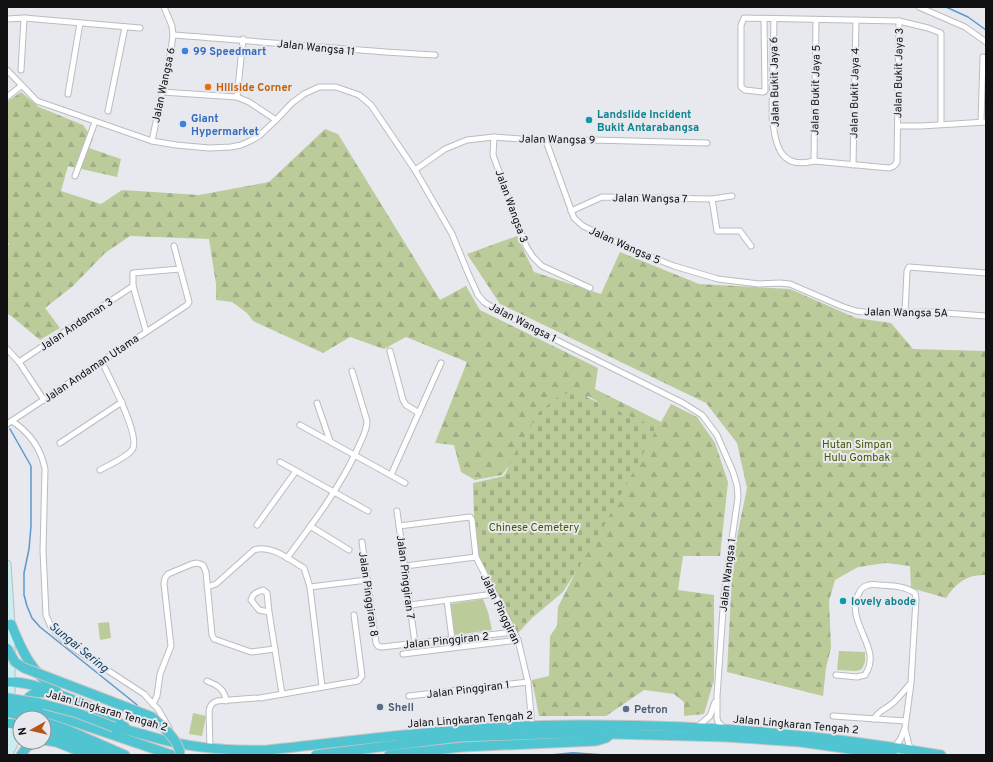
<svg xmlns="http://www.w3.org/2000/svg" width="993" height="762" font-family="Overpass,sans-serif">
<style>
.green{fill:#bccb9a}
.forest{fill:url(#forest-firs)}
.cemetery{fill:url(#cemetery-stones)}
.water{fill:#5b99cb}
.lines{fill:none;stroke-linecap:round;stroke-linejoin:round}
.stream{stroke:#5b99cb;stroke-width:1.5}
.street-casing{stroke:#bbbcc2;stroke-width:7}
.secondary-casing{stroke:#bbbcc2;stroke-width:9}
.highway-casing{stroke:#c6c6c6;stroke-width:11}
.street{stroke:#fff;stroke-width:5}
.secondary{stroke:#caedf1;stroke-width:7}
.highway{stroke:#50c4d1;stroke-width:9}
.highway-bridge-casing{stroke:#c6c6c6;stroke-width:11;stroke-linecap:butt}
.highway-bridge{stroke:#50c4d1;stroke-width:9}
.shop-dot{fill:#3f7fe0;stroke:#e7e9ee;stroke-width:1.5}
.food-dot{fill:#e8710a;stroke:#e7e9ee;stroke-width:1.5}
.culture-dot{fill:#0f9aa8;stroke:#e7e9ee;stroke-width:1.5}
.service-dot{fill:#5c6f8a;stroke:#e7e9ee;stroke-width:1.5}
.labels{text-anchor:middle;stroke-width:4;stroke-linejoin:round;paint-order:stroke}
.street-label{font-size:11px;fill:#101012;stroke:#e7e9ee}
.shop-label{font-size:11px;font-weight:bold;fill:#366cbe;stroke:#e7e9ee;text-anchor:start}
.food-label{font-size:11px;font-weight:bold;fill:#c56008;stroke:#e7e9ee;text-anchor:start}
.culture-label{font-size:11px;font-weight:bold;fill:#0d838f;stroke:#e7e9ee;text-anchor:start}
.park-label{font-size:11px;fill:#475801;stroke:#e7e9ee}
.service-label{font-size:11px;font-weight:bold;fill:#4e5e75;stroke:#e7e9ee;text-anchor:start}
.water-label{font-size:12px;font-style:italic;fill:#134264;stroke:#e7e9ee}
</style>
<defs>
<pattern id="forest-firs" width="22" height="20" patternUnits="userSpaceOnUse"><rect width="22" height="20" fill="#bccb9a"/><path d="M5 1l3.5 6h-7zM16 11l3.5 6h-7z" fill="#a1ad84"/></pattern>
<pattern id="cemetery-stones" width="16" height="16" patternUnits="userSpaceOnUse"><rect width="16" height="16" fill="#bccb9a"/><path d="M2 7V4a2 2 0 0 1 4 0v3zM10 15v-3a2 2 0 0 1 4 0v3z" fill="#a1ad84"/></pattern>
</defs>
<rect width="100%" height="100%" fill="#e7e9ee"/>
<g class="green">
<path d="M483,599L488,612L492,630L454,635L450,604Z"/>
<path d="M109,622L111,638L100,640L98,623Z"/>
<path d="M839,651L865,652V662L862,669L857,671L837,670Z"/>
<path d="M193,713L206,716L202,736L189,734Z"/>
</g>
<g class="forest">
<path d="M21,92L39,107L83,125L93,139L89,148L121,159L117,177L68,166L61,191L101,204L122,190L199,195L269,182L325,129L338,134L440,300L466,286L480,310L598,368L595,389L661,422L671,404L697,417L715,443L728,482L720,556H683L678,590L714,595V680L704,714L684,716V702L674,694L644,690L606,716H539L532,680L549,676L550,636L557,626L558,607L598,528L645,429L588,396L582,403L531,435L502,475L475,480L461,472L454,445L435,443L467,362L406,337L384,349L350,337L323,353L253,321L247,313L232,302L216,300V284L209,239L130,236L105,253L73,286L45,308L60,328L40,340L10,315L7,314V245H9L7,240V102Z"/>
<path d="M517,236L534,272L601,294L620,252L699,284L790,289L856,318L891,323L913,349L986,351V575C967,574 956,583 946,598L911,588L910,566L886,563L858,567L835,580L829,601L831,648L826,668L823,696L727,672L733,556L747,488L737,443L706,403L500,304L467,254Z"/>
</g>
<path class="cemetery" d="M563,393L584,396L657,428L599,535L563,592L532,618L518,633C506,612 486,583 480,560C473,535 474,508 473,483L504,476L518,447L539,412Z"/>
<path class="water" d="M573,752L616,755H679H543Z"/>
<g class="lines">
<g class="stream">
<path d="M946,7L968,17L986,30"/>
<path d="M10,429L31,466V526L29,549L24,573V595L27,606L32,618L40,627L136,704L138,707"/>
<path d="M146,719L149,727"/>
</g>
<g class="street-casing">
<g id="street">
<path d="M919,7L965,27L986,42"/>
<path d="M7,19L24,18L140,28"/>
<path d="M764,19L765,91L763,92L745,90L741,87V25L744,18L899,21L928,28L941,33V124"/>
<path d="M774,19L772,117C776,145 779,170 814,161L889,168L894,166L897,162L899,21"/>
<path d="M173,35C261,41 348,51 435,55"/>
<path d="M7,70L37,101L152,141L176,145L209,148L231,147L241,145L250,141L259,136L276,120L292,103L304,94L319,87H336L359,95L371,105L415,170L452,234L468,273L478,295L484,302L496,310L683,403L702,415L717,435L733,472L737,485L738,497L724,595L717,696V718L718,722L725,729"/>
<path d="M21,70L24,18"/>
<path d="M162,92L237,97L249,102L276,120"/>
<path d="M68,94L80,23"/>
<path d="M7,97L21,86"/>
<path d="M237,97L243,39"/>
<path d="M108,111L125,27"/>
<path d="M981,122L983,57"/>
<path d="M898,126H921L986,122"/>
<path d="M494,137L493,155L526,246L533,257L542,266L590,288"/>
<path d="M152,141L171,50L173,35L172,26L164,7"/>
<path d="M546,141L574,218L583,226L636,251L674,266L718,279L759,284L780,283L790,284L841,306L856,311L871,313L931,312L986,316"/>
<path d="M814,161L816,20"/>
<path d="M853,165L856,20"/>
<path d="M415,170L445,149L467,140L494,137L546,141L593,140L707,143"/>
<path d="M75,176L95,122"/>
<path d="M712,199L717,231H740L751,246"/>
<path d="M571,211L602,197L712,199L732,196"/>
<path d="M905,313L907,271L909,267L986,273"/>
<path d="M146,331L133,286V273L180,269"/>
<path d="M7,349L19,362L44,400"/>
<path d="M390,351L403,400L406,405L419,413"/>
<path d="M19,362L133,286"/>
<path d="M317,403L330,441"/>
<path d="M12,421C30,433 41,448 45,469L43,551L46,615L51,627L69,645L144,694L153,704"/>
<path d="M7,424L187,305L189,302L174,246"/>
<path d="M300,425L405,483"/>
<path d="M60,443L122,402"/>
<path d="M280,462L368,511"/>
<path d="M100,470C109,465 127,457 132,450C142,437 109,377 102,362"/>
<path d="M391,475L441,363"/>
<path d="M397,511L415,643"/>
<path d="M257,525L296,471"/>
<path d="M310,526L349,550"/>
<path d="M399,526L470,517L472,520L476,557L518,640L528,682L532,726"/>
<path d="M362,542L376,643L378,646L382,647L514,632"/>
<path d="M287,558C313,523 339,489 357,450C361,440 367,432 367,421L352,371"/>
<path d="M405,566L476,557"/>
<path d="M207,587L216,584L254,550C271,544 290,560 304,568L310,587L322,687"/>
<path d="M310,587L367,580"/>
<path d="M447,600L452,639"/>
<path d="M410,605L494,594"/>
<path d="M269,612L259,610L251,600C253,593 257,592 263,590L267,593L269,612L282,694"/>
<path d="M403,654L518,640"/>
<path d="M836,675L857,677L865,675C869,669 871,663 870,655C867,635 847,614 859,593C863,584 871,584 880,585C892,586 905,586 915,593L916,599L911,683L905,728L901,738L895,747"/>
<path d="M207,681C217,685 225,689 226,701"/>
<path d="M409,696L528,682"/>
<path d="M260,698L358,681L362,676L354,615"/>
<path d="M833,716L905,721"/>
<path d="M874,719C880,709 887,709 894,702C900,696 905,690 910,684"/>
<path d="M697,727L710,716L715,702"/>
<path d="M169,728L158,709L153,704L157,696L160,674L171,646L164,584L165,578L168,574L192,564L197,563L203,565L206,572L212,635L214,639L251,652L275,649"/>
<path d="M905,729L910,749"/>
<path d="M210,748L209,711C210,705 212,703 217,701L256,698"/>
</g>
</g>
<g class="secondary-casing">
<g id="secondary">
<path d="M7,564L11,624V703"/>
<path d="M12,748L16,739L20,733"/>
<path d="M10,755V719"/>
</g>
</g>
<g class="highway-casing">
<g id="highway">
<path d="M11,624C22,651 31,672 56,689"/>
<path d="M7,682C24,681 40,687 55,693C80,702 104,711 125,727"/>
<path d="M25,707C26,693 38,692 50,692"/>
<path d="M39,711L57,716L172,755"/>
<path d="M44,722L68,730L125,755"/>
<path d="M7,723L20,725"/>
<path d="M114,727C128,730 142,734 156,738C191,748 230,751 267,750C369,739 472,725 575,725C698,724 821,734 941,755"/>
<path d="M44,729L68,738L107,755"/>
<path d="M44,740L56,742L89,755"/>
<path d="M21,755L26,748L35,742"/>
<path d="M316,755L459,737L576,733L726,737L800,742L893,755"/>
<path d="M389,755L462,747L596,741L606,738L612,733"/>
</g>
</g>
<use href="#street" class="street"/>
<use href="#secondary" class="secondary"/>
<use href="#highway" class="highway"/>
<g class="highway-bridge-casing">
<g id="highway-bridge">
<path d="M7,648L15,662L24,668L152,717C162,726 178,739 180,753"/>
<path d="M7,698L39,703L77,713L114,727"/>
<path d="M7,706L39,711"/>
<path d="M7,712L32,718"/>
</g>
</g>
<use href="#highway-bridge" class="highway-bridge"/>
</g>
<g class="shop-dot">
<circle cx="185" cy="51" r="4"/>
<circle cx="183" cy="124" r="4"/>
</g>
<circle class="food-dot" cx="208" cy="87" r="4"/>
<g class="culture-dot">
<circle cx="589" cy="120" r="4"/>
<circle cx="843" cy="601" r="4"/>
</g>
<g class="service-dot">
<circle cx="380" cy="707" r="4"/>
<circle cx="626" cy="709" r="4"/>
</g>
<g class="labels">
<g class="street-label">
<text transform="translate(316 47) rotate(6)" y="4">Jalan Wangsa 11</text>
<text transform="translate(898 73) rotate(-89)" y="4">Jalan Bukit Jaya 3</text>
<text transform="translate(774 82) rotate(-91)" y="4">Jalan Bukit Jaya 6</text>
<text transform="translate(163 85) rotate(-78)" y="4">Jalan Wangsa 6</text>
<text transform="translate(815 90) rotate(-89)" y="4">Jalan Bukit Jaya 5</text>
<text transform="translate(854 93) rotate(-89)" y="4">Jalan Bukit Jaya 4</text>
<text transform="translate(557 139) rotate(1)" y="4">Jalan Wangsa 9</text>
<text transform="translate(650 198) rotate(1)" y="4">Jalan Wangsa 7</text>
<text transform="translate(512 206) rotate(70)" y="4">Jalan Wangsa 3</text>
<text transform="translate(625 245) rotate(24)" y="4">Jalan Wangsa 5</text>
<text transform="translate(906 312) rotate(1)" y="4">Jalan Wangsa 5A</text>
<text transform="translate(523 322) rotate(27)" y="4">Jalan Wangsa 1</text>
<text transform="translate(76 324) rotate(-34)" y="4">Jalan Andaman 3</text>
<text transform="translate(91 368) rotate(-34)" y="4">Jalan Andaman Utama</text>
<text transform="translate(727 575) rotate(-83)" y="4">Jalan Wangsa 1</text>
<text transform="translate(406 577) rotate(83)" y="4">Jalan Pinggiran 7</text>
<text transform="translate(369 594) rotate(82)" y="4">Jalan Pinggiran 8</text>
<text transform="translate(501 609) rotate(64)" y="4">Jalan Pinggiran</text>
<text transform="translate(446 640) rotate(-6)" y="4">Jalan Pinggiran 2</text>
<text transform="translate(468 689) rotate(-7)" y="4">Jalan Pinggiran 1</text>
<text transform="translate(107 710) rotate(16)" y="4">Jalan Lingkaran Tengah 2</text>
<text transform="translate(470 719) rotate(-4)" y="4">Jalan Lingkaran Tengah 2</text>
<text transform="translate(796 724) rotate(5)" y="4">Jalan Lingkaran Tengah 2</text>
</g>
<g class="shop-label">
<text x="193" y="55">99 Speedmart</text>
<text x="191" y="122">Giant<tspan x="191" dy="13">Hypermarket</tspan></text>
</g>
<g class="food-label">
<text x="216" y="91">HIllside Corner</text>
</g>
<g class="culture-label">
<text x="597" y="118">Landslide Incident<tspan x="597" dy="13">Bukit Antarabangsa</tspan></text>
<text x="851" y="605">lovely abode</text>
</g>
<g class="park-label">
<text x="857" y="448">Hutan Simpan<tspan x="857" dy="13">Hulu Gombak</tspan></text>
<text x="534" y="531">Chinese Cemetery</text>
</g>
<g class="service-label">
<text x="388" y="711">Shell</text>
<text x="634" y="713">Petron</text>
</g>
<g class="water-label">
<text transform="translate(79 647) rotate(39)" y="4">Sungai Sering</text>
</g>
</g>
<rect width="993" height="762" fill="none" stroke="#101012" stroke-width="16"/>
<g transform="translate(32 730) rotate(262)"><circle r="19" fill="#e7e9ee" stroke="#919296"/>
<path d="M0-3L7 15L0 10L-7 15Z" fill="#b85619"/>
<text y="-6" font-size="11" font-weight="bold" text-anchor="middle" fill="#101012">N</text>
</g>
</svg>
